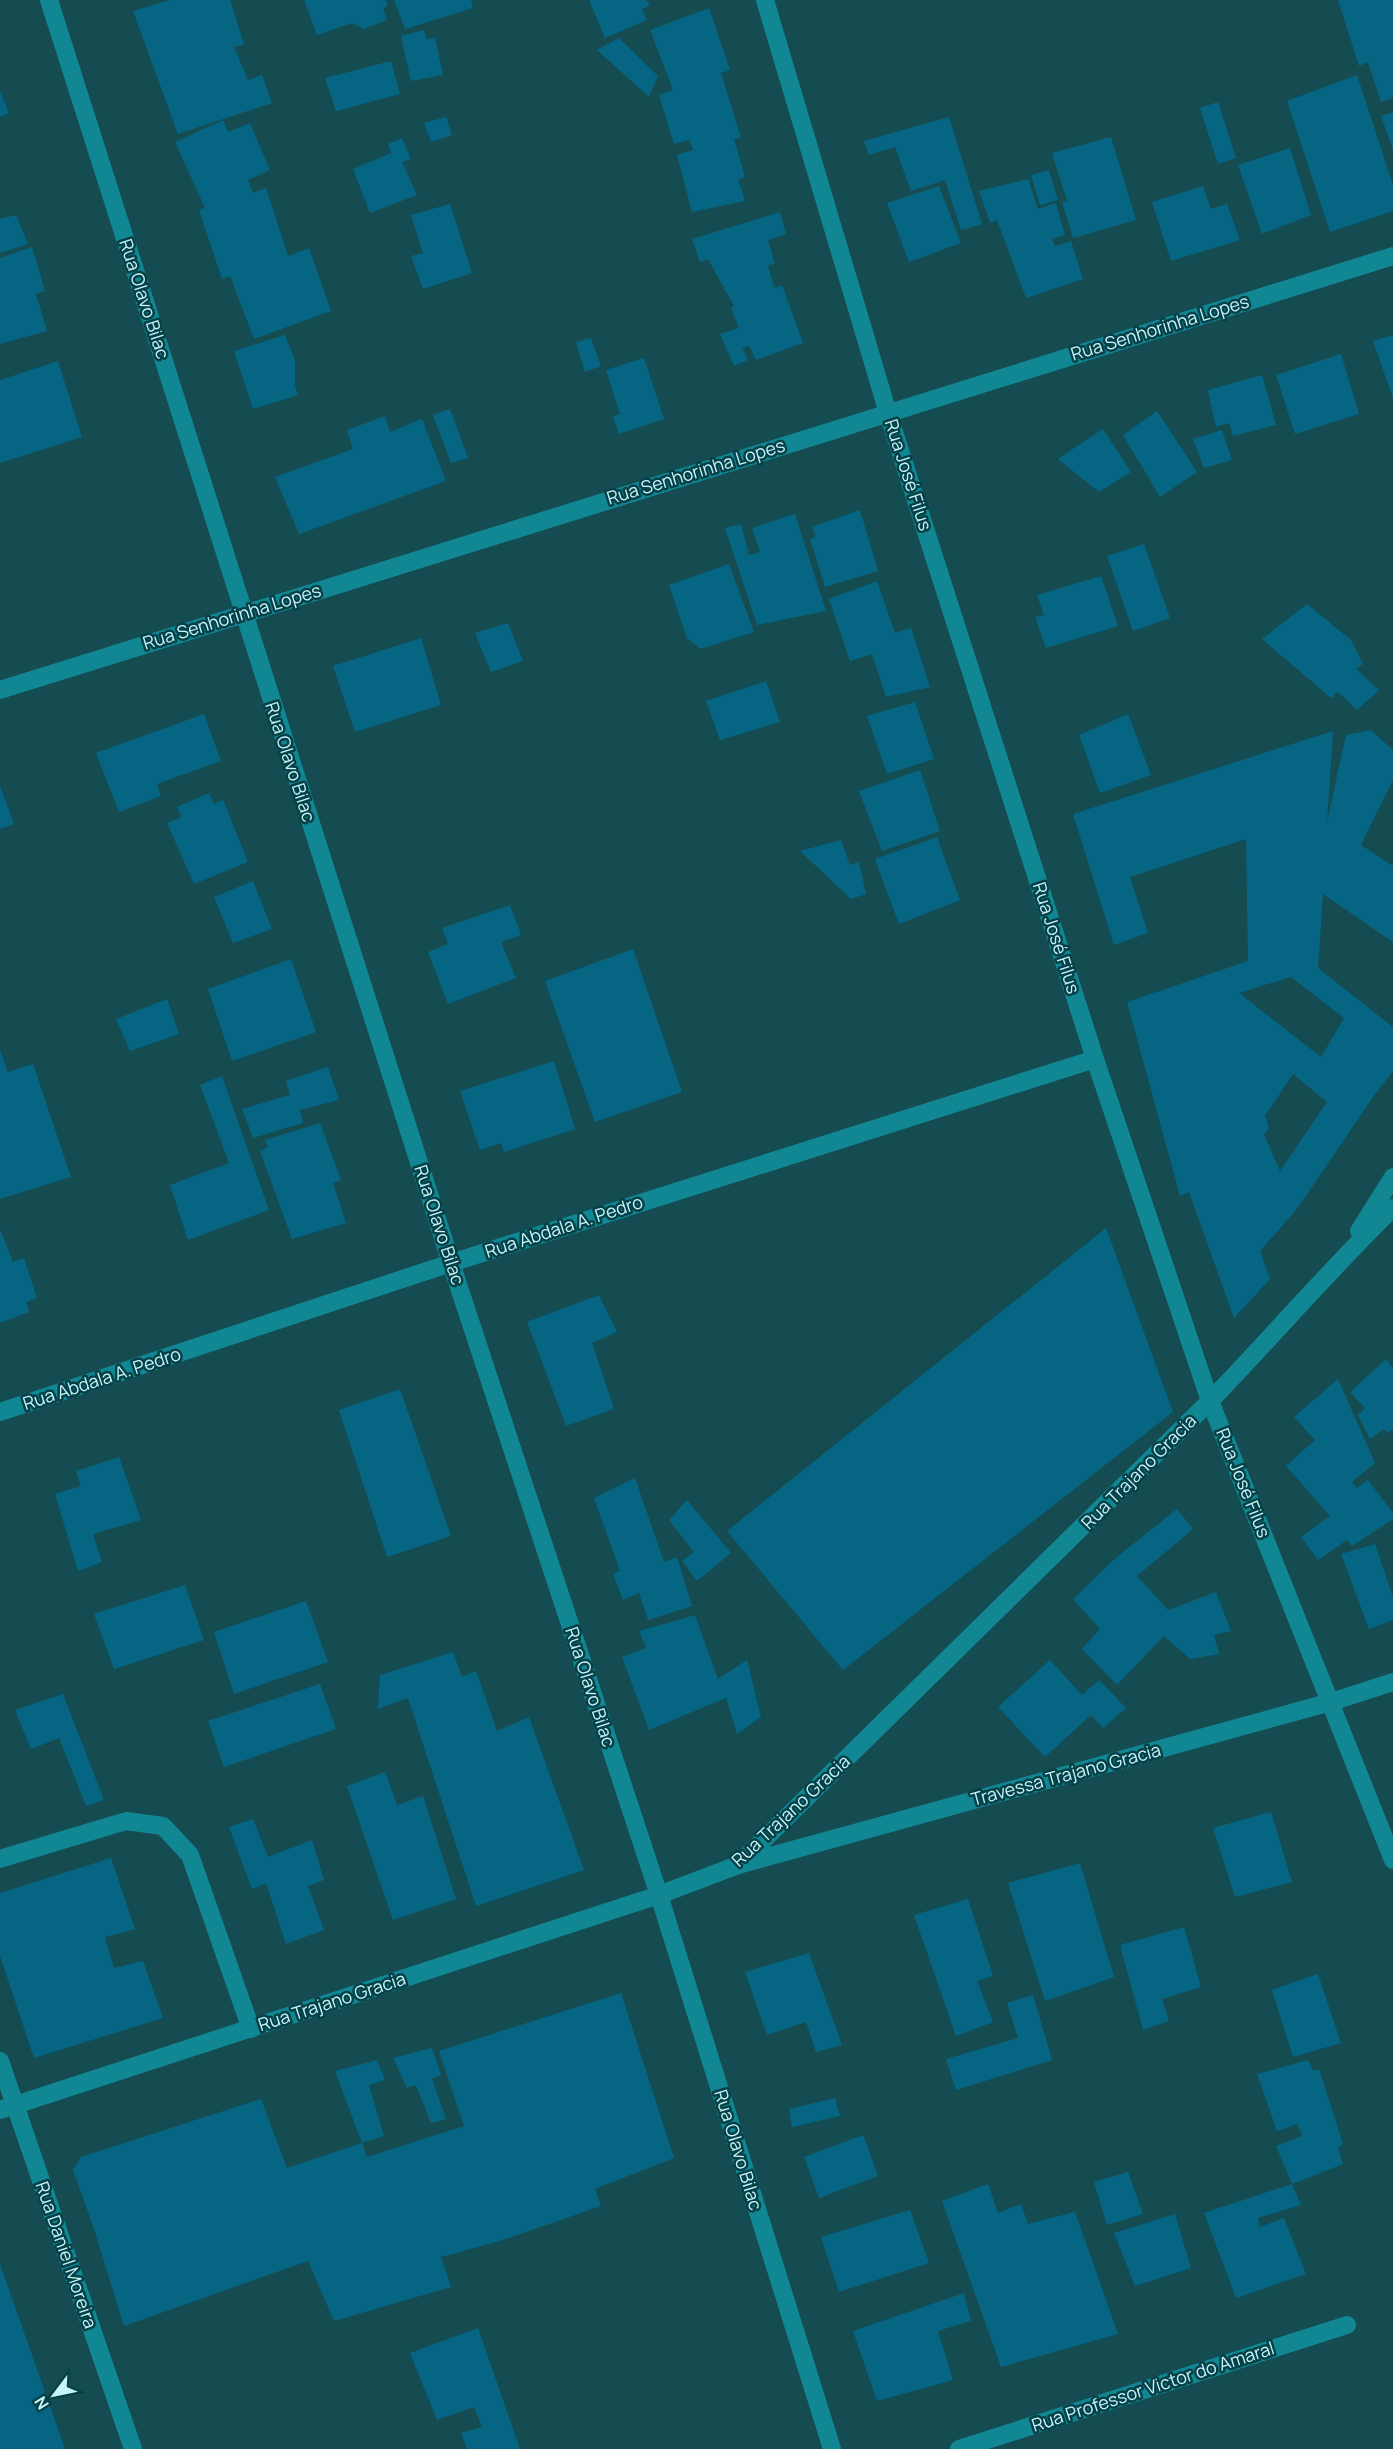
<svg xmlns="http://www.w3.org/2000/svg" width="1393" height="2449" font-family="Manrope,sans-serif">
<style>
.building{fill:#066582;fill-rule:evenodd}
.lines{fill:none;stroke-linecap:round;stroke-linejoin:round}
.lane{stroke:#118793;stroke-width:18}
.street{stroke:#118793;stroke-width:18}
.secondary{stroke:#118793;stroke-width:18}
.labels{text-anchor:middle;stroke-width:5;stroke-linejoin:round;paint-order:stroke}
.street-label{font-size:18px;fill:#c6f4fa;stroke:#054147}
</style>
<rect width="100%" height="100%" fill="#154c52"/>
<g class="building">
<path d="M170,0H230L244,44L234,47L248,80L262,75L272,103L178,134L133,11Z"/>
<path d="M304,0H386L388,6L383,8L387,20L364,29L352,23L317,35Z"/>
<path d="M394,0H471L473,8L405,29Z"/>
<path d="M589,0H646L650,5L642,9L647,20L605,38Z"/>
<path d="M1338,0H1393V98L1381,102L1368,62L1359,66Z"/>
<path d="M709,8L730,70L721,73L741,138L734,139L745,177L738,179L745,201L692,212L677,155L693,150L689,140L674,144L659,95L673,90L650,30Z"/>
<path d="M424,30L426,39L435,38L443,75L411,81L401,36Z"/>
<path d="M619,38L658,76L649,97L597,50Z"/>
<path d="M391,61L400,94L336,111L325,78Z"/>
<path d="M1357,75L1393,185V211L1330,232L1287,101Z"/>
<path d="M0,91L9,113L0,117Z"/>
<path d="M1218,102L1236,158L1218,164L1200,108Z"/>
<path d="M1393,112V150L1381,116Z"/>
<path d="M446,117L452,135L431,142L424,123Z"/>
<path d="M949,117L982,224L961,230L945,180L911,191L895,147L869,155L864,141Z"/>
<path d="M223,120L228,132L250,123L270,170L248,180L253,193L266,188L288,256L309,248L331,311L254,339L230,276L222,279L199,210L205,208L175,142Z"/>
<path d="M1111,137L1136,220L1073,238L1062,202L1067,201L1052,153Z"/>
<path d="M402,138L411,159L402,162L417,195L370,213L353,169L391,153L388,144Z"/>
<path d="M1290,148L1311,215L1262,234L1238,165Z"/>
<path d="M1049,170L1058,200L1040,205L1031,175Z"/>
<path d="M1028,179L1038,209L1056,203L1065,235L1052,239L1055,246L1071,241L1083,279L1026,298L997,220L990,223L979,191Z"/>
<path d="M939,186L961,243L909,262L887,203Z"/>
<path d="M1203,186L1211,209L1227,204L1240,240L1171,261L1152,202Z"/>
<path d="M450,204L472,273L423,289L411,256L423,253L411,215Z"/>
<path d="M780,212L786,234L768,240L775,264L768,265L774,288L782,285L803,343L756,360L749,346L742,348L748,360L734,366L720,334L739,328L731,308L734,306L708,259L700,262L692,239Z"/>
<path d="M16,215L28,244L0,253V219Z"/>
<path d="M32,247L45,291L36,294L47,331L0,344V258Z"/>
<path d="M285,335L295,360V386L298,395L253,409L234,351Z"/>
<path d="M1393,335V398L1373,341Z"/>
<path d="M591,338L601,366L585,372L576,342Z"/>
<path d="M1341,354L1359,414L1295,434L1276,375Z"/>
<path d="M644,358L664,419L619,434L613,416L620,414L606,370Z"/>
<path d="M58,361L82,437L0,463V380Z"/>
<path d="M1262,375L1276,425L1233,436L1229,423L1216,427L1208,390Z"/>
<path d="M450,409L468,458L451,463L433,415Z"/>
<path d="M1157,411L1197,472L1160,497L1123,435Z"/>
<path d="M385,416L390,432L422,419L446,481L299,534L275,477L353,449L347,430Z"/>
<path d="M1103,429L1131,472L1099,492L1058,459Z"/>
<path d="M1222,430L1232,460L1204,468L1193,439Z"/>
<path d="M860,510L878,571L825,587L810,539L816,537L812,527Z"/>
<path d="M795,514L826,611L757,625L725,528L741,524L749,555L760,552L752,528Z"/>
<path d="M1144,544L1170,618L1133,631L1107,556Z"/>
<path d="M729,564L754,632L700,649L687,638L669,585Z"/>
<path d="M1101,576L1118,626L1046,648L1035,617L1044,615L1037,595Z"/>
<path d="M877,581L895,633L911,628L930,687L886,697L872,654L850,661L829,599Z"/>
<path d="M1307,604L1351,640L1363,664L1356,669L1379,690L1357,710L1338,692L1331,698L1262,639Z"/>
<path d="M508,623L523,661L491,672L475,633Z"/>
<path d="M421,638L441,705L355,732L333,666Z"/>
<path d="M766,681L780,722L720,740L706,701Z"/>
<path d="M915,702L934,759L887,774L867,716Z"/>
<path d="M204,714L221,761L157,784L161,796L119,812L96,753Z"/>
<path d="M1128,714L1151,775L1100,793L1079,735Z"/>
<path d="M1371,730L1393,750V780L1361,845L1393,866V942L1323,894L1318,968L1393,1027V1071L1373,1097L1297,1209L1260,1251L1270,1279L1234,1318L1189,1192L1180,1196L1127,1002L1248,961L1246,839L1130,877L1148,933L1114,945L1073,814L1333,731L1327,822L1346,735ZM1291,977L1344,1018L1321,1057L1239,993ZM1293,1074L1327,1102L1280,1171L1264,1134L1269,1128L1265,1116Z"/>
<path d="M920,770L940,831L882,851L859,791Z"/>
<path d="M0,786L14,824L0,829Z"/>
<path d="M209,793L214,804L223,800L248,862L194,884L167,823L182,817L177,807Z"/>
<path d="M937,837L960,900L899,924L875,859Z"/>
<path d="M841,840L850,865L859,862L866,894L851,899L800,851Z"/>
<path d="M253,881L272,929L233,943L214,897Z"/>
<path d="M510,905L521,935L501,942L516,978L448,1004L428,952L448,944L442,928Z"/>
<path d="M633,949L682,1092L595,1122L545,981Z"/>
<path d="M291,959L316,1032L232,1061L208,989Z"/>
<path d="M167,999L179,1034L130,1051L116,1019Z"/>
<path d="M0,1050L8,1072L33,1064L71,1177L0,1199Z"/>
<path d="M554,1061L575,1129L504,1152L501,1143L480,1150L460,1091Z"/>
<path d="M328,1067L339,1100L300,1110L303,1123L253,1138L242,1109L290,1095L286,1081Z"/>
<path d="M222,1076L269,1210L188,1240L170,1185L229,1163L200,1085Z"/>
<path d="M320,1123L341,1180L333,1183L346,1223L292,1239L260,1151L268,1147L265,1140Z"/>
<path d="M1106,1228L1173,1412L843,1670L727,1531Z"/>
<path d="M0,1229L13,1262L24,1258L37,1298L26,1302L29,1312L0,1323Z"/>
<path d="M599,1295L617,1332L592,1343L614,1409L566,1426L527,1322Z"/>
<path d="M1386,1359L1393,1368V1429L1388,1433L1384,1429L1370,1439L1358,1415L1365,1408L1350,1392Z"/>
<path d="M1338,1379L1375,1463L1352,1482L1357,1488L1368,1480L1393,1513V1519L1352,1546L1347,1540L1318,1560L1301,1537L1330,1516L1286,1466L1315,1440L1294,1417Z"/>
<path d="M400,1389L451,1536L387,1557L339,1410Z"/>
<path d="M119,1457L141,1520L93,1534L102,1562L78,1571L55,1494L81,1486L76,1471Z"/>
<path d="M635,1478L664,1562L677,1557L692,1606L648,1620L639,1593L623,1600L613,1574L620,1571L594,1498Z"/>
<path d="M687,1500L731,1553L697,1581L682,1561L694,1552L669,1520Z"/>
<path d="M1177,1509L1193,1529L1137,1576L1168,1610L1216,1592L1231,1631L1214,1635L1219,1654L1190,1659L1164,1636L1117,1685L1082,1649L1100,1629L1073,1599L1118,1556Z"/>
<path d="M1375,1544L1393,1597V1620L1369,1629L1341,1554Z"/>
<path d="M185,1585L204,1640L114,1669L94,1614Z"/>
<path d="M306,1601L328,1662L234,1694L214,1632Z"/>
<path d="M695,1615L718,1679L747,1660L761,1717L737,1734L726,1698L649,1730L622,1657L646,1648L639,1631Z"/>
<path d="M453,1652L462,1677L476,1671L497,1731L529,1717L584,1870L476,1906L408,1698L378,1709L380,1675Z"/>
<path d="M1050,1660L1082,1695L1099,1680L1126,1708L1103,1728L1091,1715L1045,1757L998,1707Z"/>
<path d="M320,1684L336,1729L224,1767L208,1721Z"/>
<path d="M63,1694L104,1800L86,1806L59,1738L31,1749L15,1710Z"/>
<path d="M385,1772L397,1805L423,1796L456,1899L393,1920L347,1786Z"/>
<path d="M1271,1812L1292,1882L1235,1897L1213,1828Z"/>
<path d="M253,1819L268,1857L312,1840L324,1880L308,1886L324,1930L286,1944L266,1883L252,1889L229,1827Z"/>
<path d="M111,1858L135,1929L105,1937L114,1968L143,1961L163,2018L34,2058L0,1956V1893Z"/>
<path d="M1080,1863L1114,1977L1045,2001L1008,1883Z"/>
<path d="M968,1899L993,1976L977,1981L993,2022L956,2036L914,1915Z"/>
<path d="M1184,1927L1201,1987L1162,1999L1169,2021L1143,2030L1120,1945Z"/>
<path d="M809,1953L842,2045L816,2052L806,2022L767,2035L745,1972Z"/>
<path d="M1318,1974L1341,2043L1293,2057L1272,1990Z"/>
<path d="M621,1993L674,2158L595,2189L601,2206L503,2240L441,2257L451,2287L334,2321L308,2261L124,2326L93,2226L73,2170L81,2157L261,2099L287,2168L362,2143L367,2157L464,2126L439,2051Z"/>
<path d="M1033,1995L1052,2060L956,2090L946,2059L1018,2038L1007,2003Z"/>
<path d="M432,2048L441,2075L432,2079L446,2119L431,2123L416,2085L407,2088L393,2058Z"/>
<path d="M377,2060L385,2080L369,2085L384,2136L362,2143L335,2071Z"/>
<path d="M1308,2060L1313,2071L1319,2069L1343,2144L1338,2148L1343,2164L1292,2184L1301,2205L1258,2218L1260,2227L1284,2218L1306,2274L1236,2298L1204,2213L1292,2184L1276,2146L1302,2136L1297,2124L1277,2131L1257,2074Z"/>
<path d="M835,2098L840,2116L792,2127L789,2109Z"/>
<path d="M863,2135L878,2176L819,2198L804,2157Z"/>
<path d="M1128,2172L1143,2214L1107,2225L1094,2182Z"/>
<path d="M988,2184L998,2213L1021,2204L1028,2224L1075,2212L1118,2334L1001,2367L942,2201Z"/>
<path d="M910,2210L929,2263L839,2292L821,2237Z"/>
<path d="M1175,2214L1191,2268L1135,2286L1114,2233Z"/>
<path d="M0,2264L65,2449H0Z"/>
<path d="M964,2293L971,2321L938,2331L953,2380L877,2401L853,2331Z"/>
<path d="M478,2328L520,2449H467L461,2433L482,2427L474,2407L437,2420L410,2353Z"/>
</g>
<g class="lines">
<path class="lane" d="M0,1859L126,1821L163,1826L190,1855L251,2029"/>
<g class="street">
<path d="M49,0L451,1263L659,1895L832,2449"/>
<path d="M765,0L888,413L1095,1059L1210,1401L1393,1860"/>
<path d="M0,690L1393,256"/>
<path d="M0,1412L451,1263L1095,1059"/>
<path d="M738,1865L1331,1702L1393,1682"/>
<path d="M0,2061L133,2449"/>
<path d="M959,2449L1347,2325"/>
</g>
<g class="secondary">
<path d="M1359,1231L1393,1177"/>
<path d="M0,2110L659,1895L738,1865L1210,1401C1272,1337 1329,1270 1393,1208"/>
</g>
</g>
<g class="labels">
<g class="street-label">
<text transform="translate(144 299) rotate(72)" y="6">Rua Olavo Bilac</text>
<text transform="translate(1160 328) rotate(-17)" y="6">Rua Senhorinha Lopes</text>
<text transform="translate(696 472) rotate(-17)" y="6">Rua Senhorinha Lopes</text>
<text transform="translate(908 475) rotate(72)" y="6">Rua José Filus</text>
<text transform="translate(232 617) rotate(-17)" y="6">Rua Senhorinha Lopes</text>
<text transform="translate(290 762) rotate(72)" y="6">Rua Olavo Bilac</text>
<text transform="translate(1056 938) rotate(72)" y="6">Rua José Filus</text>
<text transform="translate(439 1225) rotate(72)" y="6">Rua Olavo Bilac</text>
<text transform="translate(564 1227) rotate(-18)" y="6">Rua Abdala A. Pedro</text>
<text transform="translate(102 1379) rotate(-18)" y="6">Rua Abdala A. Pedro</text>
<text transform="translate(1139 1472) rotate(-45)" y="6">Rua Trajano Gracia</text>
<text transform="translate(1243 1483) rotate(68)" y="6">Rua José Filus</text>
<text transform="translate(590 1687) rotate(72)" y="6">Rua Olavo Bilac</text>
<text transform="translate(1066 1775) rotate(-15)" y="6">Travessa Trajano Gracia</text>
<text transform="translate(791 1811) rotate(-43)" y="6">Rua Trajano Gracia</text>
<text transform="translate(332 2002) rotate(-18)" y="6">Rua Trajano Gracia</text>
<text transform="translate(738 2150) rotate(73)" y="6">Rua Olavo Bilac</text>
<text transform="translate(66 2255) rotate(71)" y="6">Rua Daniel Moreira</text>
<text transform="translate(1153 2387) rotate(-18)" y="6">Rua Professor Victor do Amaral</text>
</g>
</g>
<g transform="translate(54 2395) rotate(238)" stroke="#054147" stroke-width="4.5" paint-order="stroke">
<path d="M0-4.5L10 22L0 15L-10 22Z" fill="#c6f4fa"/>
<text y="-9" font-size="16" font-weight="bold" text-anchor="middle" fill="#c6f4fa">N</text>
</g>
</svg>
